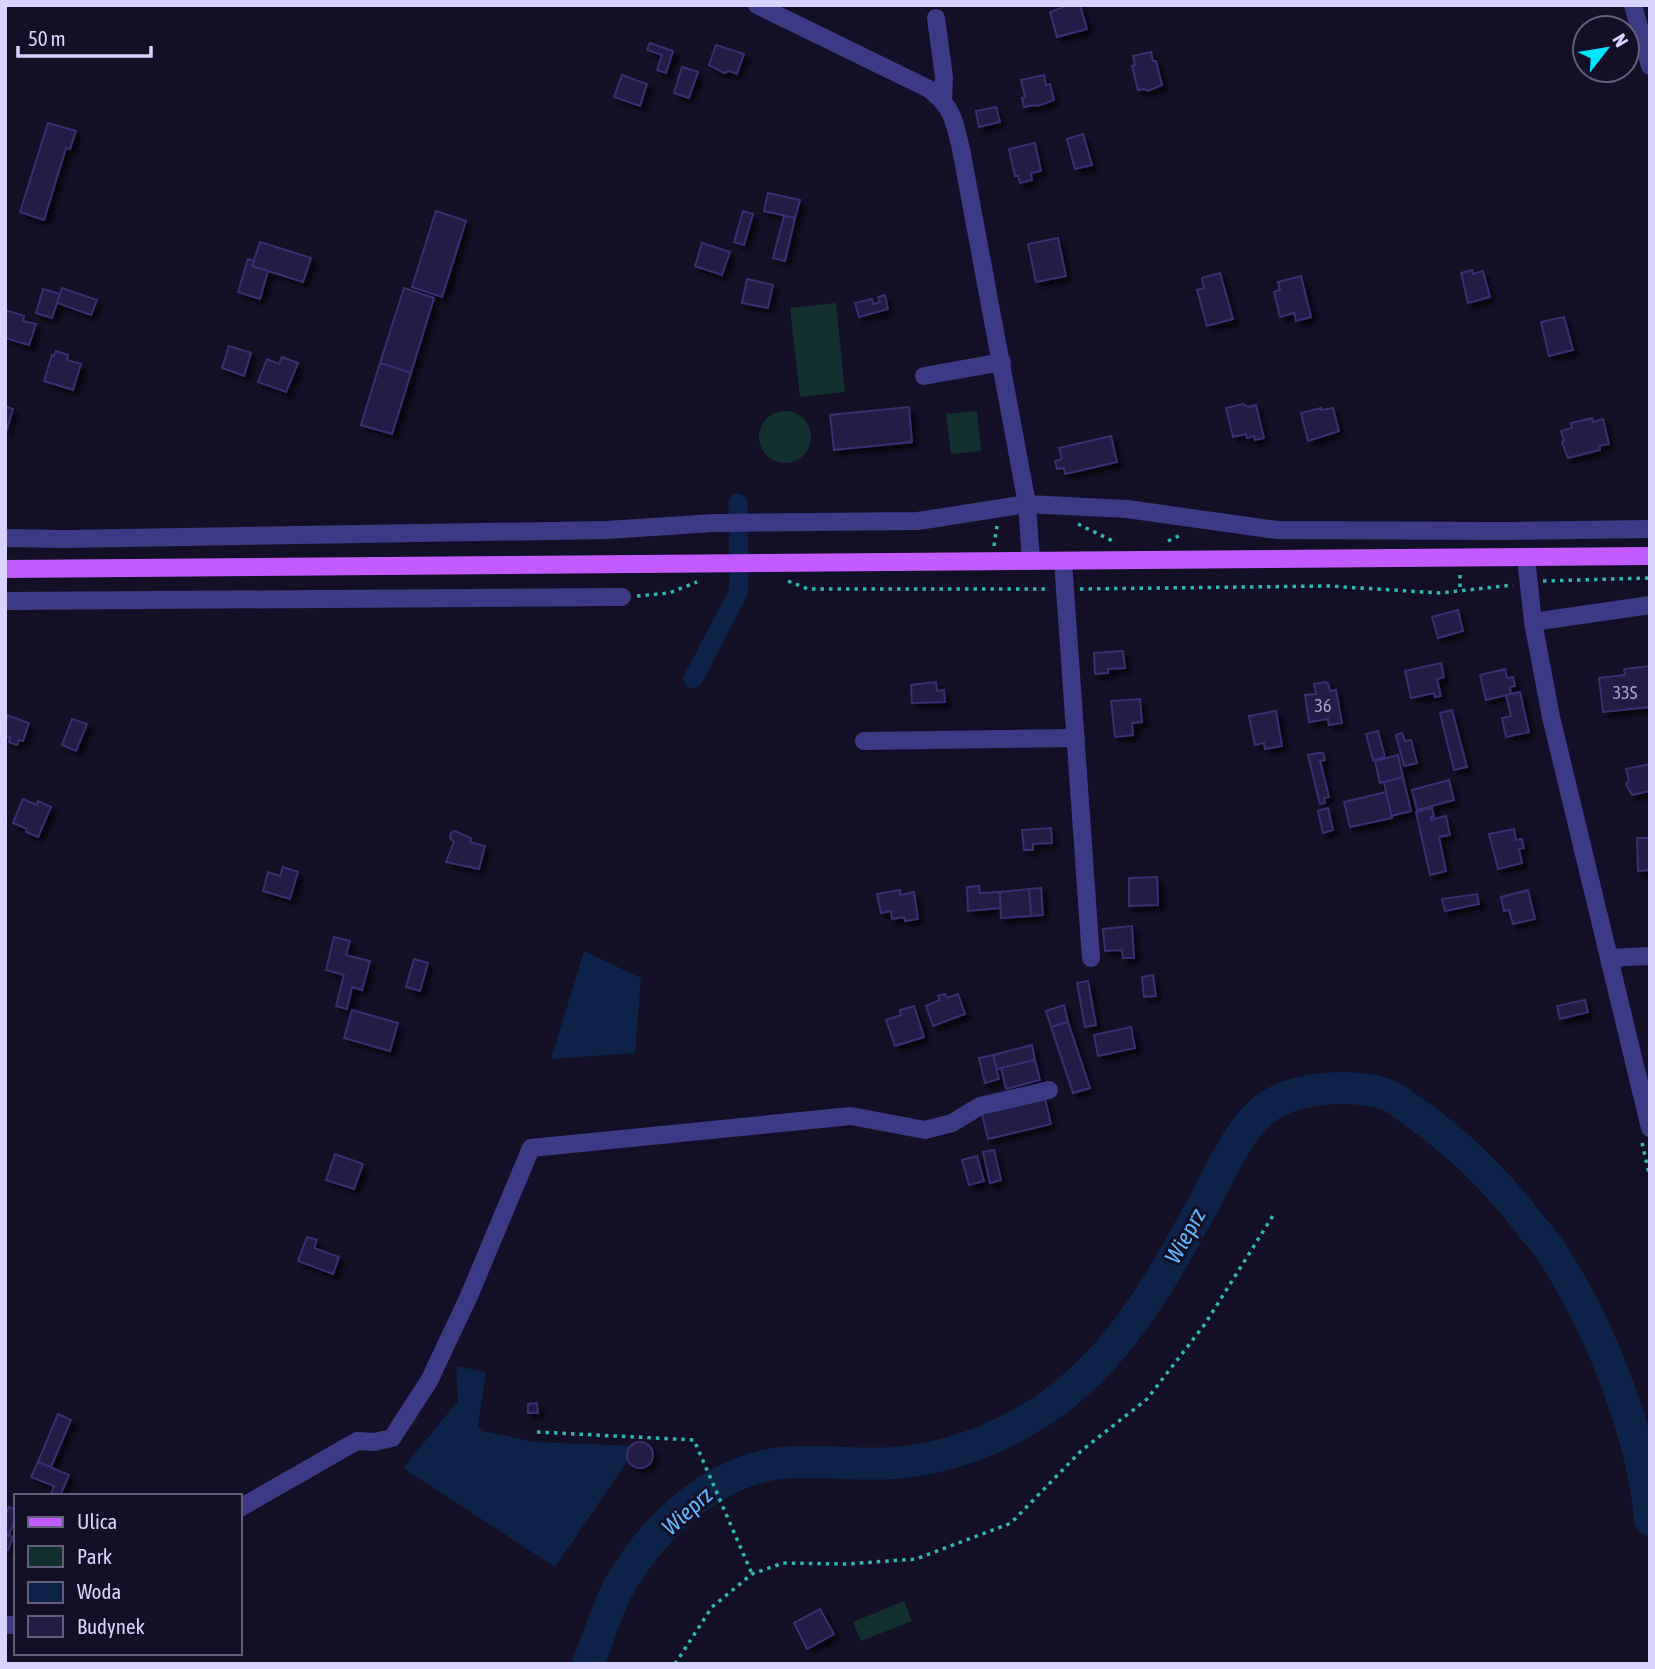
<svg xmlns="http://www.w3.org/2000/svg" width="1655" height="1669" font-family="'Asap Condensed',sans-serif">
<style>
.green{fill:#12302f}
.water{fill:#0c2248}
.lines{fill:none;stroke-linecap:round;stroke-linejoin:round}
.canal{stroke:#0c2248;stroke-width:19}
.river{stroke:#0c2248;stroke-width:32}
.building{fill:#241b47;stroke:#3b2d73;stroke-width:2;filter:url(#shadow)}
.path{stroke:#2fb8b0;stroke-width:3.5;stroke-dasharray:3.5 5;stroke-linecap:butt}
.minor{stroke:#3d3a85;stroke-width:18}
.major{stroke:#c25bff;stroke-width:18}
.labels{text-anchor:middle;stroke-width:6;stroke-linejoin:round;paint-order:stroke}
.number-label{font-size:18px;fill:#aca6d1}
.water-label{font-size:23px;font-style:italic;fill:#62b6ff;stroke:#130f26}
</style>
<defs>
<filter id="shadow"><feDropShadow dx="5" dy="5" stdDeviation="2" flood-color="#0009"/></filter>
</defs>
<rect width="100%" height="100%" fill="#130f26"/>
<g class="green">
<path d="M836,303L845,392L800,397L790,308Z"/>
<circle cx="785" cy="437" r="26"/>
<path d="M977,411L981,451L951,454L946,414Z"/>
<path d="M904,1601L912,1621L861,1641L853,1622Z"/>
</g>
<g class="water">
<path d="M584,951L641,978L635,1053L551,1059Z"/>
<path d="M456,1366L486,1372L478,1425L482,1431L535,1442L638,1446L555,1567L403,1468L458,1401Z"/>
</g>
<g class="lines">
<path class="canal" d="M693,679L739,591L738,503"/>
<path class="river" d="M588,1664C599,1637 607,1607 621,1583C654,1527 709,1475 774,1464C813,1458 855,1466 894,1463C947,1459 999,1439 1043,1410C1120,1358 1159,1284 1203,1205C1219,1175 1240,1125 1269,1106C1300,1086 1351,1084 1385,1094C1395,1097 1404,1105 1412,1111C1460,1144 1497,1181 1532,1227C1540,1237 1549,1247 1556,1259C1601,1330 1643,1435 1650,1520"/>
</g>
<g class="building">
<path d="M1069,5H1080L1087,29L1057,37L1050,12Z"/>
<path d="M650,43L673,51L666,73L657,70L662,55L647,50Z"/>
<path d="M716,45L744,54L737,74L729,71L724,73L709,65Z"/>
<path d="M1151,52L1153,61H1156L1162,85L1148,91L1144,89L1138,90L1132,66L1135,65L1133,56Z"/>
<path d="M682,67L698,72L689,98L674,93Z"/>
<path d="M622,75L647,84L640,106L614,97Z"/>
<path d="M1044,75L1046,85L1050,84L1054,100L1038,106L1035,105L1024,107L1022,98L1025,97L1021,80Z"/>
<path d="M996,107L1000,122L979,127L976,111Z"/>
<path d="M48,123L76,131L70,149L66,148L44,220L20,212Z"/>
<path d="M1083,134L1092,165L1075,169L1067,139Z"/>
<path d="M1035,143L1041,171L1031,173L1032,180L1020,183L1018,176H1015L1009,149Z"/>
<path d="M768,193L800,200L795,218L764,211Z"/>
<path d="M436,211L466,221L442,297L412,287Z"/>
<path d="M743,211L753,214L744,245L734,242Z"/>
<path d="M784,216L795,218L785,261L773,258Z"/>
<path d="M1058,238L1066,276L1036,282L1028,244Z"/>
<path d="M260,242L311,258L303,282L252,266Z"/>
<path d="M702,243L730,252L722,275L695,266Z"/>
<path d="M248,259L254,261L252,266L268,271L260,299L238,292Z"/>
<path d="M1472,270L1473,274L1483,271L1490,297L1468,303L1461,273Z"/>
<path d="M1220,273L1233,319L1207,326L1197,290L1204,288L1202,278Z"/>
<path d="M1301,276L1311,317L1296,321L1294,313L1280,317L1274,292L1280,290L1278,282Z"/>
<path d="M747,279L773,285L768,308L742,303Z"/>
<path d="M62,288L97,300L91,315L57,303Z"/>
<path d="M404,288L434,298L411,373L380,363Z"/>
<path d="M43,289L60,294L52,318L36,313Z"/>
<path d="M885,295L888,309L859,317L855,303L872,299L873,304L880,302L878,297Z"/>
<path d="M5,310L24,316L23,321L36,324L29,345L5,338Z"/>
<path d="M1564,317L1573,350L1549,356L1541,322Z"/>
<path d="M229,346L251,353L244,376L222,368Z"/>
<path d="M56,351L68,355L67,360L81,364L73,390L44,381L52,355L54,356Z"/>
<path d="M282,357L298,363L286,392L258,382L267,359L279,364Z"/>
<path d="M380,363L411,373L392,434L361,425Z"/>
<path d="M1243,404L1248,407L1256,405L1264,438L1255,440L1254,436L1247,438L1246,434L1233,437L1226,408Z"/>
<path d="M5,406L13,409L6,432L5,431Z"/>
<path d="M909,407L912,442L834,450L830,415Z"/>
<path d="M1321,408V410L1333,408L1339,431L1308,441L1301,413Z"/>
<path d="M1592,418L1593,422L1603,419L1609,444L1599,446L1600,450L1568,458L1562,442L1564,441L1561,431L1572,428L1571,423Z"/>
<path d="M1111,436L1117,462L1065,474L1064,468L1057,469L1055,461L1062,459L1059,448Z"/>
<path d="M1458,610L1463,631L1438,638L1432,617Z"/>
<path d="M1123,651L1125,668L1108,669V673L1095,674L1094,653Z"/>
<path d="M1441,663L1444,677L1437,679L1441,696L1435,697L1434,693L1411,698L1405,671Z"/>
<path d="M1650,666V707L1603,712L1599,678L1625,675L1624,669Z"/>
<path d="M1505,669L1507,678L1513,677L1515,686L1510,687L1511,694L1486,700L1480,675Z"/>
<path d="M936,682L937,691L944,690L945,702L912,703L911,685Z"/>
<path d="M1325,682L1328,683L1330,691L1336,690L1342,723L1329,725L1328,719L1309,722L1305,695L1316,694L1314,684Z"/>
<path d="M1520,692L1529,732L1506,737L1502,718L1511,716L1506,695Z"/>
<path d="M1140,699L1142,722L1132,723L1133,735L1115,737L1111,701Z"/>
<path d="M1452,710L1467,767L1454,770L1440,713Z"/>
<path d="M1276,711L1282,746L1265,749L1264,743L1255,745L1249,716Z"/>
<path d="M7,715L29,723L23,741L19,740L17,745L9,742L10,737L5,735Z"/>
<path d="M72,719L87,724L76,751L62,745Z"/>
<path d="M1378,731L1385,757L1373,760L1366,734Z"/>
<path d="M1402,733L1405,741L1411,740L1417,763L1404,766L1396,735Z"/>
<path d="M1318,753H1323L1325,760L1320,761L1329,797L1324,798L1325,803L1320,804L1308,755Z"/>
<path d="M1398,755L1403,777L1380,783L1375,761Z"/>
<path d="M1650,764V791L1632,795L1626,784L1629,781L1626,769Z"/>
<path d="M1403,777L1411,811L1391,816L1384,782Z"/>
<path d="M1449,780L1454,800L1417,810L1412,790Z"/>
<path d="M1386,792L1392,818L1350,827L1344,802Z"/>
<path d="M23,799L37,805L38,801L51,807L38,837L26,832L27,829L13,823Z"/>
<path d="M1328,808L1333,830L1323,833L1318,811Z"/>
<path d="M1432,808L1434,817H1431V820L1446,816L1450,835L1439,837L1446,871L1430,875L1416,812Z"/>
<path d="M1051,828L1052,843L1033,844V850H1024L1022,830Z"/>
<path d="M1514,829L1516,840L1522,839L1524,848L1519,849L1522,863L1498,869L1489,834Z"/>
<path d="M455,831L471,838L470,842L485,846L479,869L446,862L454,842L450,838L451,833Z"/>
<path d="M1637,838H1650V870L1638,871Z"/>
<path d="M283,867L298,872L290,899L263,891L268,872L280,876Z"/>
<path d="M1157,877L1158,905L1129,906V878Z"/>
<path d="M979,886L980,893L1000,892L1001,908L968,911L967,887Z"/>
<path d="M1041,888L1043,915L1031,916L1029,889Z"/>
<path d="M1029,889L1031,916L1001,918L1000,892Z"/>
<path d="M900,890V895L914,892L918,919L905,921L904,917L892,919L891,911L881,913L877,894Z"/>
<path d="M1528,890L1535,919L1513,924L1509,910L1504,911L1501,897Z"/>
<path d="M1477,894L1479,904L1445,911L1442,899Z"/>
<path d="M1132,926L1134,958H1123L1122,950L1105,951L1103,929Z"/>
<path d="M334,937L350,941L346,955L370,961L362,990L352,987L347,1009L336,1006L344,975L326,970Z"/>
<path d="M414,959L428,963L420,991L406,987Z"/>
<path d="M1153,975L1156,996L1144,997L1142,977Z"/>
<path d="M1088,981L1096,1025L1085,1027L1077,983Z"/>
<path d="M945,994L947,998L958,994L965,1014L933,1026L926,1006L940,1000L938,996Z"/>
<path d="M1585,1000L1588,1012L1560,1019L1557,1006Z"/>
<path d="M1064,1005L1068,1022L1051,1027L1046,1011Z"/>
<path d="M914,1006L924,1037L895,1046L886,1020L901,1015L900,1010Z"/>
<path d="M352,1010L398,1023L390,1051L344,1038Z"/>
<path d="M1068,1022L1090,1088L1073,1093L1051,1027Z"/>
<path d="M1131,1027L1135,1048L1098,1056L1094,1035Z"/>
<path d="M1032,1045L1035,1060L997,1069L993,1055Z"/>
<path d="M993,1055L999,1079L985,1083L979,1058Z"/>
<path d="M1035,1060L1040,1080L1006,1089L1001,1068Z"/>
<path d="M1045,1099L1051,1124L988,1139L982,1114Z"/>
<path d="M994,1150L1001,1180L990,1183L983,1152Z"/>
<path d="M335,1154L363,1164L354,1189L326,1180Z"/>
<path d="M977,1156L984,1181L969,1185L962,1160Z"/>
<path d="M307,1237L317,1240L314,1248L339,1257L333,1274L298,1261Z"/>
<path d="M537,1403L538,1413H528V1404Z"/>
<path d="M58,1414L71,1420L51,1467L38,1462Z"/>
<circle cx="640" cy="1455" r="13"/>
<path d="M38,1462L69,1475L60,1496H50L54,1486L31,1477Z"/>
<path d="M9,1507L16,1510V1517L9,1535L5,1534V1517Z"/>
<path d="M5,1534L13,1537L8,1550L5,1549Z"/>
<path d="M820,1609L834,1634L807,1649L794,1623Z"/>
</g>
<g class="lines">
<g class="path">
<path d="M1078,524L1115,542"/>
<path d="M1168,541L1183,534"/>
<path d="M994,546L997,526"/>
<path d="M1460,575V590"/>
<path d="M788,581L808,589H1048"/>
<path d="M1543,581L1650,578"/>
<path d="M1080,589L1329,586L1440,593L1513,585"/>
<path d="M637,596L669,593L697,582"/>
<path d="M1642,1143L1650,1177"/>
<path d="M537,1432L694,1440L752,1574"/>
<path d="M675,1664L712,1607L752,1574L783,1563L847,1564L916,1559L1011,1523L1081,1451L1147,1399L1205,1324L1274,1214"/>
</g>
<g class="minor">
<path d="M757,5L929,89C953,107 954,120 961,149L1027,504L1031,561"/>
<path d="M1633,5L1650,66"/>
<path d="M936,18L944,77L943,100"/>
<path d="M924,376L1002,362"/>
<path d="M5,538L65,539L607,530L714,523L918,521L1027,504L1127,509L1277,530L1504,531L1650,529"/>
<path d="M1526,558L1533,622L1551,717L1650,1128"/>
<path d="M1063,561L1091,958"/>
<path d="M5,601L622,597"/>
<path d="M1533,622L1650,605"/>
<path d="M864,741L1076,738"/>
<path d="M1609,958L1650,956"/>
<path d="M240,1508L357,1441L374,1442L392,1438L429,1381L469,1296L531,1148L851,1116L925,1130L952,1123L980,1106L1049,1090"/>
<path d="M5,1625H16"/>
</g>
<path class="major" d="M5,569L1650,556"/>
</g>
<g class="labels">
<g class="number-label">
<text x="1625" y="699">33S</text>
<text x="1323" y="712">36</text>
</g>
<g class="water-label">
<text transform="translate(1185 1236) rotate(-61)" y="8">Wieprz</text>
<text transform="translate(687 1511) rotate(-42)" y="8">Wieprz</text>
</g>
</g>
<rect width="1655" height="1669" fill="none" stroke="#d9d4ff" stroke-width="14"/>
<rect x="14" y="1494" width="228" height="161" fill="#130f26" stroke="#625e7d" stroke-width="2"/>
<rect x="28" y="1517" width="35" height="10" fill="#c25bff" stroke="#625e7d" stroke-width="2"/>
<text x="77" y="1529" font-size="21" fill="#d9d4ff">Ulica</text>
<rect x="28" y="1546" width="35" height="21" fill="#12302f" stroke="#625e7d" stroke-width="2"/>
<text x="77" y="1564" font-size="21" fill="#d9d4ff">Park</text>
<rect x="28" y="1582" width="35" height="21" fill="#0c2248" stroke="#625e7d" stroke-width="2"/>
<text x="77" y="1599" font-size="21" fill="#d9d4ff">Woda</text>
<rect x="28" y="1616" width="35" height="21" fill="#241b47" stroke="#625e7d" stroke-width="2"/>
<text x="77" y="1634" font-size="21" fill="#d9d4ff">Budynek</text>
<g transform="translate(1606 49) rotate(59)"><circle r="33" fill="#130f26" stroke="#625e7d" stroke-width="2"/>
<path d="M0-5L12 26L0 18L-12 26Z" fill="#00e5ff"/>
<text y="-10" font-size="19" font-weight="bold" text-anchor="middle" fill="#d9d4ff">N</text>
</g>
<path d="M18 46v10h133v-10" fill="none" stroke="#d9d4ff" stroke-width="3.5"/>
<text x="28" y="46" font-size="21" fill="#d9d4ff" stroke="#130f26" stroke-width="5" paint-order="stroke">50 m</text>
</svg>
